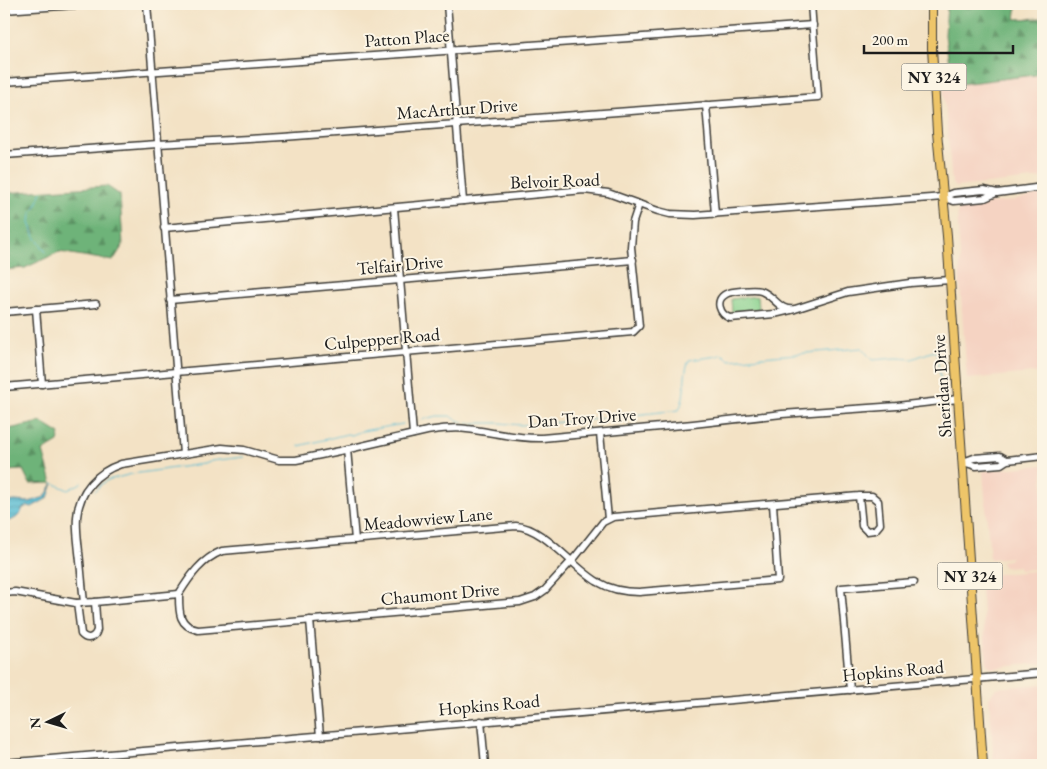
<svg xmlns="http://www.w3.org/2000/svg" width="1047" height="769" font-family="'EB Garamond',serif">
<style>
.built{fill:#f5d3c2}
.forest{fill:url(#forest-firs);stroke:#45684a}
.pitch{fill:#88d18e;stroke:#527655}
.water{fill:url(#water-rules);stroke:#386c78}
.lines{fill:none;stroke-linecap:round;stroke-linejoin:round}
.stream{stroke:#55bbd3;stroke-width:1}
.minor-casing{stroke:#3c3a35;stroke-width:9}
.major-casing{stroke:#3c3a35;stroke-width:10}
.minor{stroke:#fff;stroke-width:6}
.major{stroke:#eec569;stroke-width:8}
.labels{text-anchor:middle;stroke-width:4;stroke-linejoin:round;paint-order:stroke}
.shield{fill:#fcf5e5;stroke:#5f5d58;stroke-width:1}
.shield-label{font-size:16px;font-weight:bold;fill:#1c1c1c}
.street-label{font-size:18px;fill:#1c1c1c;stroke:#fcf5e5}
</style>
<defs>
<pattern id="forest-firs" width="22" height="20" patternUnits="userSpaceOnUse" patternTransform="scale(1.25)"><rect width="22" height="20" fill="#6eb379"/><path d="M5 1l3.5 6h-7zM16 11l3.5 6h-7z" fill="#5a9162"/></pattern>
<pattern id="water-rules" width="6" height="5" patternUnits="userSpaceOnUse" patternTransform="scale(1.25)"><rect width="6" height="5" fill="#55bbd3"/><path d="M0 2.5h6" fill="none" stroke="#49a0b5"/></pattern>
</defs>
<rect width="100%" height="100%" fill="#fcf5e5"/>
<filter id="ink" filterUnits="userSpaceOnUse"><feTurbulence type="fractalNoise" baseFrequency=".02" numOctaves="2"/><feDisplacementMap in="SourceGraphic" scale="10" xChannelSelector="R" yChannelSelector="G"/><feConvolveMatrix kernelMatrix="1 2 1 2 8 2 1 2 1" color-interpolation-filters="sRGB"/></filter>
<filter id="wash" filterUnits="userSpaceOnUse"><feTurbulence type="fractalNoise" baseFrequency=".0096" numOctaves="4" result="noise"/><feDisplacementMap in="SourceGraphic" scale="20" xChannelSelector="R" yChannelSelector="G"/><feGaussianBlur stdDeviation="1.12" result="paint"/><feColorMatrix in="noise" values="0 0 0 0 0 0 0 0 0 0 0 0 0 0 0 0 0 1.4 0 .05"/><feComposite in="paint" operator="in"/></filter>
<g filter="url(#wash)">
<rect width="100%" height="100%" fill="#f3e2c5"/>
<g class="built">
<path d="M1043,75V178L955,187L952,183L943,85Z"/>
<path d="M1043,193V372L967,379L960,283V256L957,213L963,206L1013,201Z"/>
<path d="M1043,465V568L1019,570V566L1004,567L1000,561L1009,560L1012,557L990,559L983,471Z"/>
<path d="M1043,570V663L992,668L987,664L980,576Z"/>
<path d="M1043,684V765H994L989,698L996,688Z"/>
</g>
<g class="forest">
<path d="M947,4H1017L1015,19L1043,18V74L952,85L945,35Z"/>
<path d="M107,186L120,195L123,245L113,261L59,252L25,268L4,270V193Z"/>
<path d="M41,422L60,434L58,442L43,451L52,483L30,484L23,470L4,471V430Z"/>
</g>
<path class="pitch" d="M758,296L759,309L732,312L731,299Z"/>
<path class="water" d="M53,483L48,498L32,507L28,506L23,508C19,518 14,520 4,522V502L15,501L29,502L45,497Z"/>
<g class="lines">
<g class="stream">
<path d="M42,191L38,202L31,214L30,222L35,237L46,252"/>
<path d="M421,420L437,416H450L457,420L467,423H500L520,425L579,421L679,410C687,394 682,376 689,360L718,356L721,354L725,356L729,360L862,348L872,360L897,358L912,359L931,352L936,351L941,383"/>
<path d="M299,446L347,434L352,435L362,431L403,424"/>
<path d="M53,483L68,490L81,483"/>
<path d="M95,491L102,484L108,480L132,474L196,465L204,464L211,461L244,457"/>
</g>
</g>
</g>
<g filter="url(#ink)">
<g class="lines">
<g class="minor-casing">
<g id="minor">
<path d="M147,4L183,454"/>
<path d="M447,4L463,201"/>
<path d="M4,10L90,4"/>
<path d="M4,82L813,25"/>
<path d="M706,105L715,214"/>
<path d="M4,155L158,144L283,137L818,97L811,4"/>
<path d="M943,197L954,201L985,198L996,193"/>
<path d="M394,208L413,434"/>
<path d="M164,228L584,190L608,193L658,211L670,214L695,215L931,198L943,197L953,193L984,190L997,193L1043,187"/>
<path d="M170,300L633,260"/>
<path d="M36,309L42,384"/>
<path d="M795,309L774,314L730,318C720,315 714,300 726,294C731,291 756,289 761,291C775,296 779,312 795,309L848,292L910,283L950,280"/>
<path d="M4,312L96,304"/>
<path d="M4,387L633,332L639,326L631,247L633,222L639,204"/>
<path d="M600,433L608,519"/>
<path d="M347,449L355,540"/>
<path d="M963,462L976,466L1001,464L1007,460L1043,456"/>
<path d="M963,462L974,458L1000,456L1007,460"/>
<path d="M4,593L15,592L76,603L95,602L179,594"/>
<path d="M179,594C179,611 178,626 198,630L520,602L535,597L545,590L576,556L603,522L613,517L859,496H872L878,501L880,524L875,530L867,531L862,526L859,496"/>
<path d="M179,594C190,576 202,559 222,551L516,526C544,527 573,568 598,582C611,590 625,592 639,592L778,580L773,504"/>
<path d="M84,602C82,586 81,569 79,552C78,541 76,529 77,517C79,491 97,472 121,464L222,448L244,450L279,460H296L340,451L427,431C441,429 454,427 467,429C492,432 516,439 542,438L693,424L782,414L897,406L958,399"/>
<path d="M77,603L81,634C87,641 95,638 97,630L95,602"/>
<path d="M310,620L320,736"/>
<path d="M850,690L841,588L914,582"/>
<path d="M481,721L485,765"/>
<path d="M4,763L1043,673"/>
</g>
</g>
<g class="major-casing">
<path id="major" d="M932,4V48L937,132L947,236L983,765"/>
</g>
<use href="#minor" class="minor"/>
<use href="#major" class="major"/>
</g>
</g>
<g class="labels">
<g class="shield">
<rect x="901.5" y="63.5" width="65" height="27" rx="4"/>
<rect x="937.5" y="562.5" width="65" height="27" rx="4"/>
</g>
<g class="shield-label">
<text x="934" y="83">NY 324</text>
<text x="970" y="582">NY 324</text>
</g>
<g class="street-label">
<text transform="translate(407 38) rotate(-4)" y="6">Patton Place</text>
<text transform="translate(457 109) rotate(-4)" y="6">MacArthur Drive</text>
<text transform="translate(555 181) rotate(-2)" y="6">Belvoir Road</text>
<text transform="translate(400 265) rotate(-5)" y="6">Telfair Drive</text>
<text transform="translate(382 339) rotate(-5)" y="6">Culpepper Road</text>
<text transform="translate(942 386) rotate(-94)" y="6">Sheridan Drive</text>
<text transform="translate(582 418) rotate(-4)" y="6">Dan Troy Drive</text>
<text transform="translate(428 519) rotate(-5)" y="6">Meadowview Lane</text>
<text transform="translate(440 594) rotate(-5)" y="6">Chaumont Drive</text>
<text transform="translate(893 671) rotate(-5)" y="6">Hopkins Road</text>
<text transform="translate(489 705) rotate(-5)" y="6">Hopkins Road</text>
</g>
</g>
<rect width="1047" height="769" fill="none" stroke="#fcf5e5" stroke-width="20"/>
<g transform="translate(48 722) rotate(265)" stroke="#fcf5e5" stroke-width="4" paint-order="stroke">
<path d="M0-4L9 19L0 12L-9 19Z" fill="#1c1c1c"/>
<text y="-8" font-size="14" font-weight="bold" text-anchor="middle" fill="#1c1c1c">N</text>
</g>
<path d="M864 45v8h149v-8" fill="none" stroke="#1c1c1c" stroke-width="2.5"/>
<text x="872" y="45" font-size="15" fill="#1c1c1c" stroke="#fcf5e5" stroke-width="4" paint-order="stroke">200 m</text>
</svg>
